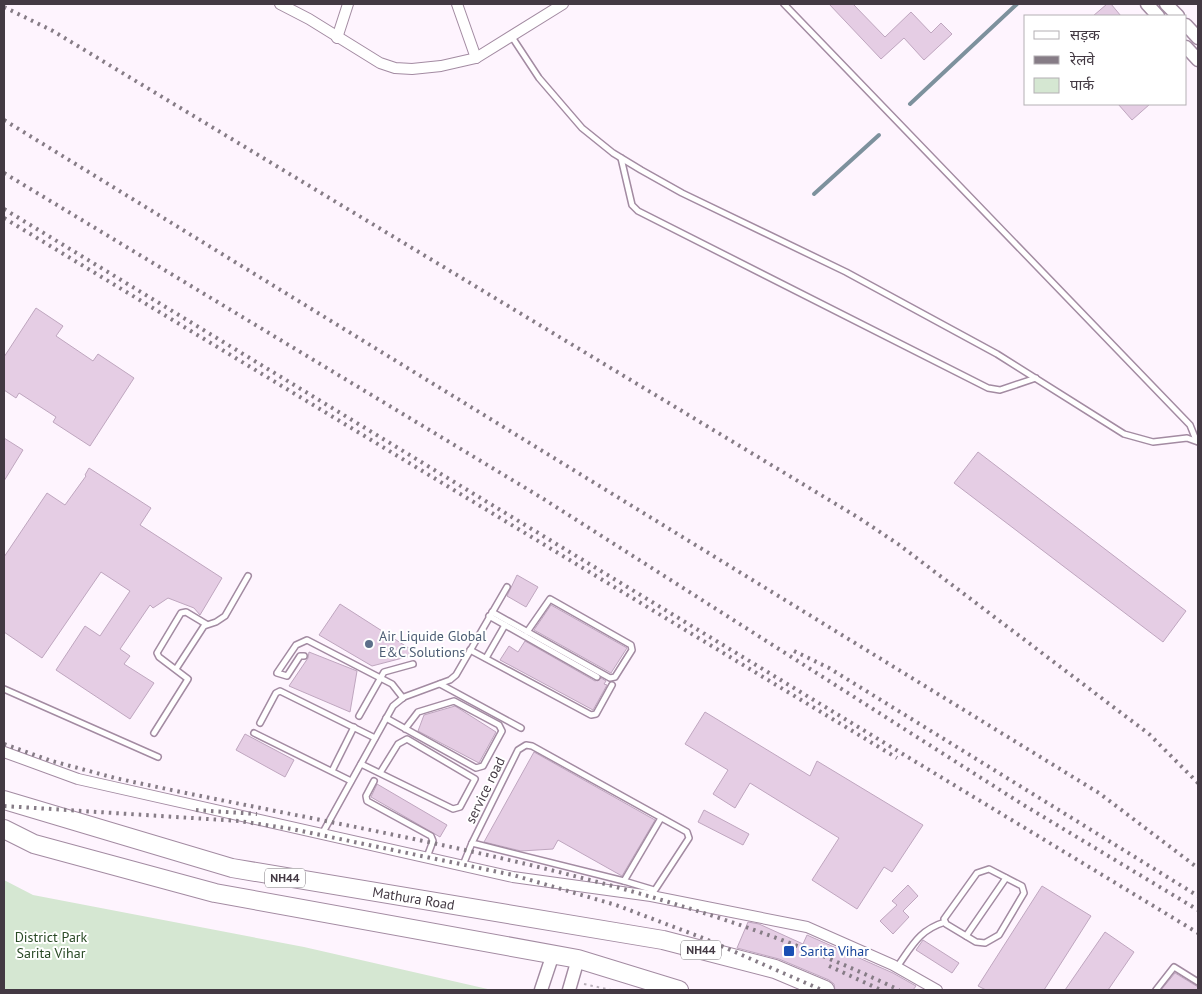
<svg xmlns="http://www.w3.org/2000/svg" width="1202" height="994" font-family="'PT Sans','Noto Sans Devanagari',sans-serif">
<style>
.green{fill:#d5e7d2}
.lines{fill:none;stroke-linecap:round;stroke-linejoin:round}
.stream{stroke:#7d919d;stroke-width:4}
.building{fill:#e5cde4;stroke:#bfa6bf}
.service-casing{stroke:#a38ba2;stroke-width:8}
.minor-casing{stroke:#a38ba2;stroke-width:12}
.tertiary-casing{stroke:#a38ba2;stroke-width:15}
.trunk-casing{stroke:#a38ba2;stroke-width:20}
.path{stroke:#b9afb9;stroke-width:2;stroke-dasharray:2.5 4;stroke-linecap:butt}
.service{stroke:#fff;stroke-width:5}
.minor{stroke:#fff;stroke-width:10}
.tertiary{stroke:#fff;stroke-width:12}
.trunk{stroke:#fff;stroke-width:18}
.rail{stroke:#867c86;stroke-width:4;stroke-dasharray:2.5 5;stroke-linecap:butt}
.service-dot{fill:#5c6f8a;stroke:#fff;stroke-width:2}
.transit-dot{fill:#1a4fb4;stroke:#fff;stroke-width:2}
.labels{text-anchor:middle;stroke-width:4;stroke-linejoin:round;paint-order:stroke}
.shield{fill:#fff;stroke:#7b747b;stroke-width:1}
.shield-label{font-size:12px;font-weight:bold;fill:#433943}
.service-label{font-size:14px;fill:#4e5e75;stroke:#fff;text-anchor:start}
.street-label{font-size:14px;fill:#433943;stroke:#fff}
.park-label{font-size:14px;fill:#294925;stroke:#fff}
.transit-label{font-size:14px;fill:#164399;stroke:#fff;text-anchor:start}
</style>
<rect width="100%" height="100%" fill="#fef4fe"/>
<path class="green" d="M4,880L33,895L304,947L492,990H4Z"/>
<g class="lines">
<g class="stream">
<path d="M910,104L1017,4"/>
<path d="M814,194L879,135"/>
</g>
</g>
<g class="building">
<path d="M829,4H853L885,37L911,12L931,33L941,23L952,34L924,60L904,38L881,59Z"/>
<path d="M1107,4H1111L1121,16H1093Z"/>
<path d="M1118,104H1150L1132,120Z"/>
<path d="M36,308L63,326L56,336L93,361L98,354L134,378L90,446L53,422L56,417L19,393L16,398L4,390V357Z"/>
<path d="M4,438L23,450L4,481Z"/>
<path d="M978,452L1186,611L1163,642L954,483Z"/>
<path d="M89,468L151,508L140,525L222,578L200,615L194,608L168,598L153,608L150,605L120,649L130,656L124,664L154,683L130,719L56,670L85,626L100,636L130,591L101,572L42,658L4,632V557L47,493L65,505L86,476L85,475Z"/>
<path d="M517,575L538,587L526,607L507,596Z"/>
<path d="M340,604L418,654L372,666L319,635Z"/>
<path d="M551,605L627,648L611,673L534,630Z"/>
<path d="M525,641L595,681L601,678L606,681L604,684L607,685L593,710L500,660L509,646L518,652Z"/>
<path d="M309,652L357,671L350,712L289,686L308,658Z"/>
<path d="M455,706L496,732L479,763L418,731L424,715Z"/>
<path d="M705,712L810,776L817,761L923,825L892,872L884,867L857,909L812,880L839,838L750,783L735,808L713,794L728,770L685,744Z"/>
<path d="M245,734L294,760L285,777L236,750Z"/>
<path d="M534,752L655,820L622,876L558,840L553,849L521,851L484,842Z"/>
<path d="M377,784L447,825L440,837L371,797Z"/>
<path d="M704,810L749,834L743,845L698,822Z"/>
<path d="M908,885L918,896L903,911L909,917L893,934L880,921L897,905L892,901Z"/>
<path d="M1042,886L1091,916L1044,990H986L978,986Z"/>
<path d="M748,922L759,924L803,944L807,935L893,973L916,986L913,990H835L834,984L829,980L779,959L737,948Z"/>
<path d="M1105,932L1134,952L1108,990H1065Z"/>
<path d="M923,940L959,963L952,973L916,950Z"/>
<path d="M1175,973L1198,987V990H1161Z"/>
</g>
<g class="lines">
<g class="service-casing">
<g id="service">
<path d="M784,4L1190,425L1196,440"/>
<path d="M512,37L539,78L582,128L613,153L641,170L682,193L846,272L997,354L1124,434L1153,442L1187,438L1198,442"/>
<path d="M621,158L632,205L638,211L988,388L1000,390L1036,378"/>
<path d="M492,612L610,678L615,677L632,650L631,645L550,599L527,632"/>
<path d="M489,616L597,677"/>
<path d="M470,650L591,715L596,714L612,685"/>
<path d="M304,656H300L287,676L277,673L296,645L307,640L392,684L403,698"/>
<path d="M486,658L505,625"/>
<path d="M176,669L204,626L216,622L225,616L248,576"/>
<path d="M440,684L521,728"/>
<path d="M4,689L158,757"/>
<path d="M359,716L384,672L413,664"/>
<path d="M386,718L476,768L483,766L502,731L499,725L454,701L418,712L405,729"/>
<path d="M260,723L276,693L280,691L375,738"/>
<path d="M154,733L188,679L159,657L157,653L181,613L186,612L206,624"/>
<path d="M254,733L351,781"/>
<path d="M361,764L453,809L460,807L475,779L407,739L398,744L380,773"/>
<path d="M332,771L354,727"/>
<path d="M374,781L366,796L367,801L431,836L433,841L427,857"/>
<path d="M322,834L393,706L404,697L450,680L456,675L507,587"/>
<path d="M463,865L472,843"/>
<path d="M989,869L1022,886L1024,893L999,935L985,943L976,942L946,924L944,919L977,873Z"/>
<path d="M624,881L661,818"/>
<path d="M651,896L689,838L687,832L532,746L526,745L518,750L472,843L624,881L654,890"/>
<path d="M966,936L1006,878"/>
<path d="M897,967C912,946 919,930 945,922"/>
<path d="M1156,990L1174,967L1198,982"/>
</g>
</g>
<g class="minor-casing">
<g id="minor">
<path d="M280,4L309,19L380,63L395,68L412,69L441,66L476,58L563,4"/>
<path d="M457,4L476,58"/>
<path d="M337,38L348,4"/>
<path d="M4,752L78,779L513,877L651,896L807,927L893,965L937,990"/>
</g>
</g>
<g class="tertiary-casing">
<g id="tertiary">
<path d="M1147,4L1158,16"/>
<path d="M1166,4L1178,16"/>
<path d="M1186,25L1198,38"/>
<path d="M1186,47L1198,60"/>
<path d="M541,990L553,954"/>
<path d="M569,990L578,959"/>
</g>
</g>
<g class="trunk-casing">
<g id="trunk">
<path id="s1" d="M4,800L232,868L663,940L775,969L825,990"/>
<path d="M4,829L34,844L215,893L578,959L679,990"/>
</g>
</g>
<path class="path" d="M584,984L611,990"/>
<use href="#service" class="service"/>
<use href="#minor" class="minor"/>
<use href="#tertiary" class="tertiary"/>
<use href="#trunk" class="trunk"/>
<g class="rail">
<path d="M4,7L53,31L859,518L898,544L1149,734L1198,783"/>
<path d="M4,120L1099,793L1198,868"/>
<path d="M4,173L542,498L1022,804L1198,910"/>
<path d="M4,209L1198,933"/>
<path d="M4,218L897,758"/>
<path d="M794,651L829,668L1198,896"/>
<path d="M4,744L52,761L115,778C377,835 655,872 899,990"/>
<path d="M4,806L239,821L292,829L513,875L616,905L703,938L822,990"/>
<path d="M196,810L257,814"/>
<path d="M829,966L881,990"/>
</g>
</g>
<circle class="service-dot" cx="369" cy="644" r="5"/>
<rect class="transit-dot" x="783" y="945" width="12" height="12" rx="2.5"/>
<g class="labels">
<g class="shield">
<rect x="265" y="868.5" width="40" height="19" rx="4"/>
<rect x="681" y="940.5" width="40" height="19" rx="4"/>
</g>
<g class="shield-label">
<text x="285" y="882">NH44</text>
<text x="701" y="954">NH44</text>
</g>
<g class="service-label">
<text x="379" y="641">Air Liquide Global<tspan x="379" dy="16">E&amp;C Solutions</tspan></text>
</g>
<g class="street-label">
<text transform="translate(485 790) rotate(-64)" y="5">service road</text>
<text dy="5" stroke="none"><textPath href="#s1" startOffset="422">Mathura Road</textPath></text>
</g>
<g class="park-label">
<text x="51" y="942">District Park<tspan x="51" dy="16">Sarita Vihar</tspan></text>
</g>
<g class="transit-label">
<text x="800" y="956">Sarita Vihar</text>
</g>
</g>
<rect width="1202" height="994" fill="none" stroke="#433943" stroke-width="10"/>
<rect x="1024" y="15" width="162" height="90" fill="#ffffff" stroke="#b4b0b4"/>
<rect x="1034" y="31" width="25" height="8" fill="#ffffff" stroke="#b4b0b4"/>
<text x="1070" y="40" font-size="15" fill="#433943">सड़क</text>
<rect x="1034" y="56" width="25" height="8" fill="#867c86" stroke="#b4b0b4"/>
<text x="1070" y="65" font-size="15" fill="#433943">रेलवे</text>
<rect x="1034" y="78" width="25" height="15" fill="#d5e7d2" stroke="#b4b0b4"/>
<text x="1070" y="90" font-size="15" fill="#433943">पार्क</text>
</svg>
